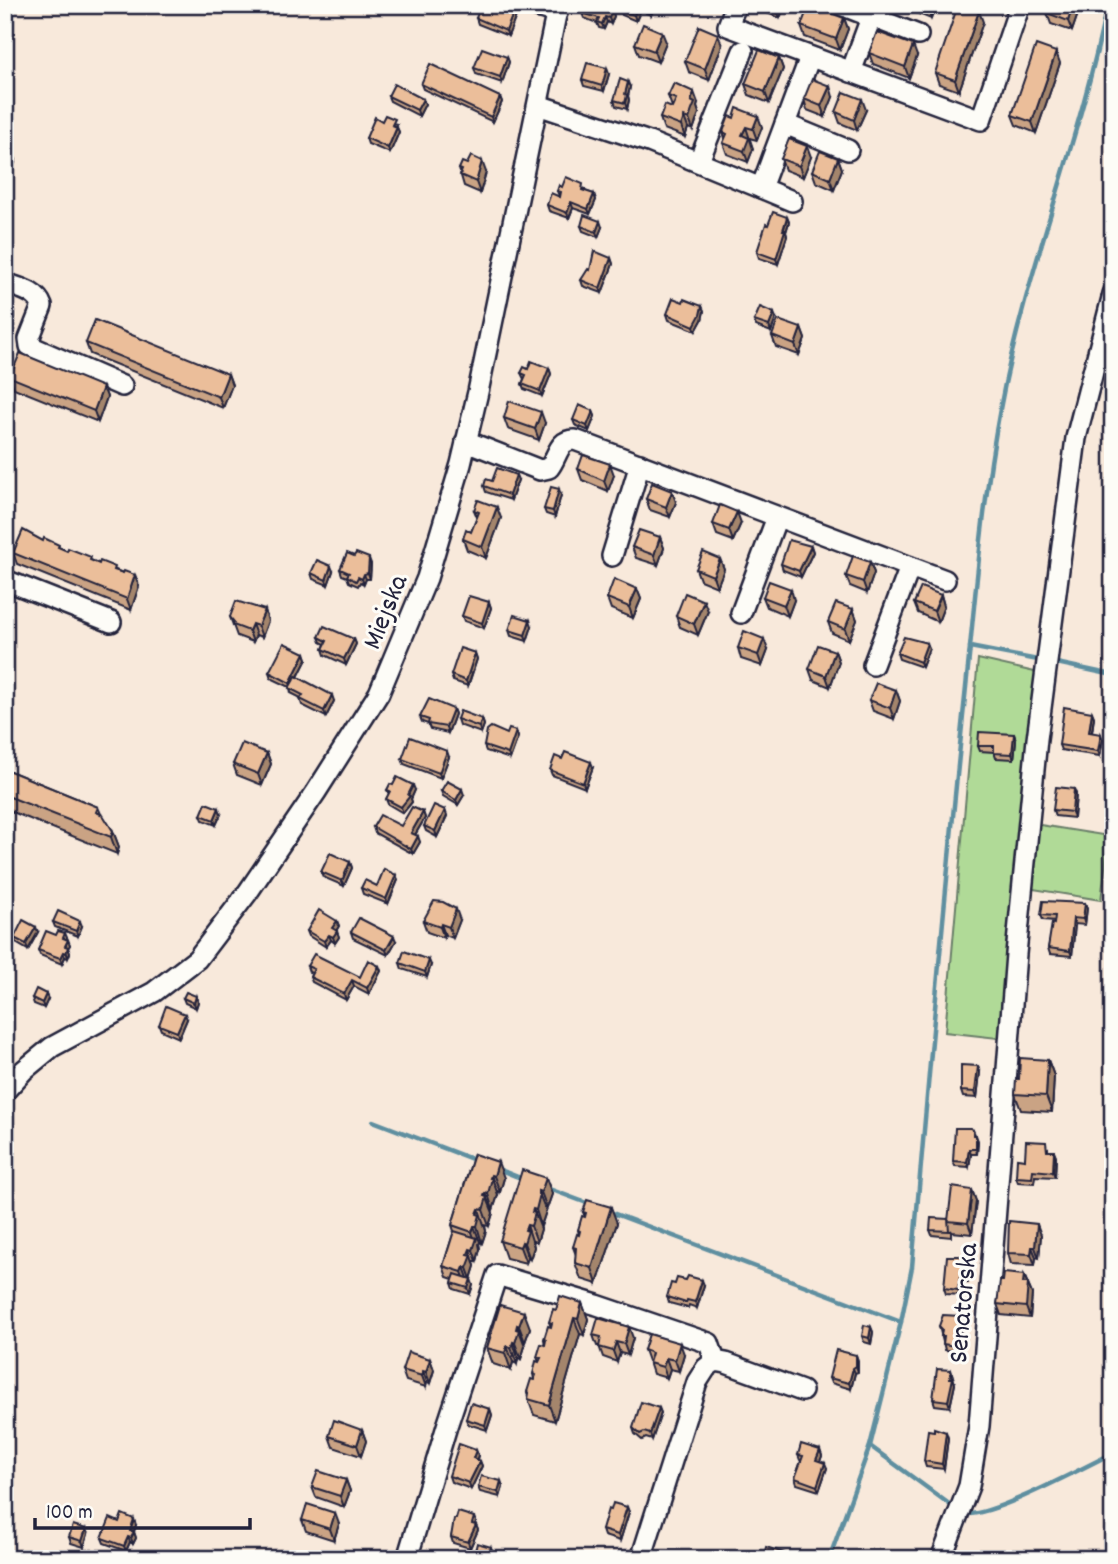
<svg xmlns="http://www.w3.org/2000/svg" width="1118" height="1564" font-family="Dekko,sans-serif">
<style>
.green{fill:#b0da97;stroke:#697e69;stroke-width:2}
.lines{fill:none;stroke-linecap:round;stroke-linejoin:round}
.stream{stroke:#5f8fa0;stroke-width:4.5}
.minor-casing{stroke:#22223b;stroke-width:24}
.minor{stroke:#fdfcf7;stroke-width:19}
.wall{fill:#caa384;stroke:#22223b;stroke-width:2}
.shaded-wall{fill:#a4856c;stroke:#22223b;stroke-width:2}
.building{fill:#ebbe9a;stroke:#22223b;stroke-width:2}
.labels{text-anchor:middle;stroke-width:6;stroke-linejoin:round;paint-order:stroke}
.street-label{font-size:28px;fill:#22223b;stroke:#fdfcf7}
</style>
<rect width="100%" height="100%" fill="#f8e9db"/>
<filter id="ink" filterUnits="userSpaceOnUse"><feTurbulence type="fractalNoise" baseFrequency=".0143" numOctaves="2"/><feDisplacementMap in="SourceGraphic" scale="14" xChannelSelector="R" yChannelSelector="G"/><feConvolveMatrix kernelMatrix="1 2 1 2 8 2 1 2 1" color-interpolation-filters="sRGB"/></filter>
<g filter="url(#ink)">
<g class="green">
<path d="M978,659L1039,673L1006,1039L945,1032Z"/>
<path d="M1034,824L1109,836L1101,900L1027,888Z"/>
</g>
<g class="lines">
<g class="stream">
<path d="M970,647L1043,661"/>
<path d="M1052,662L1113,675"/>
<path d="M373,1121L477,1161"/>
<path d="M498,1169L523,1179"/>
<path d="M544,1187L592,1205"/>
<path d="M610,1212L901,1322"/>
<path d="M870,1446L956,1509"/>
<path d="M963,1513C983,1522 1088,1465 1113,1453"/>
<path d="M829,1559L870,1446L901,1322L912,1267C928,1083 944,900 963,716C974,615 981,510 1000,409C1025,272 1080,142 1107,5"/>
</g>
<g class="minor-casing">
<g id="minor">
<path d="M531,5L557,13"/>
<path d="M736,5L728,26L981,120L1020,5"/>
<path d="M841,5L918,35"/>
<path d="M851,72L875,7"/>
<path d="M538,105L649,142L761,188L810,57"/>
<path d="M785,124L848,150"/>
<path d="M699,161L743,51"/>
<path d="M761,188L792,201"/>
<path d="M5,283C18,288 37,291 42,306L29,339L30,346L122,386"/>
<path d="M466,441L540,470L549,468C558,457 558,439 575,440L945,580"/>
<path d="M612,556L640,464"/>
<path d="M5,580L111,622"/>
<path d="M741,613L777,517"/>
<path d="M873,665L910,567"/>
<path d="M5,1091L24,1070L52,1047L154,992L197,959L248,892L316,792L379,693L427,578L461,464L478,392L558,5"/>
<path d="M407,1559L447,1426L497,1275L597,1305L709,1343L715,1361"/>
<path d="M641,1559L697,1382L706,1368L715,1361L726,1363L802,1391"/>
<path d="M941,1559L969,1486L979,1426L1016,954L1037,739L1076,438L1113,294"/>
</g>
</g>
<use href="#minor" class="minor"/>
</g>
<g class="wall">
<path d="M431,5H447L445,11Z"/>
<path d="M644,5H653L654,9L651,15L646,13L644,8Z"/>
<path d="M755,5H785L780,18L756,9Z"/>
<path d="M896,5H936L931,19Z"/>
<path d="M1081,5L1072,31L1051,24L1047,13Z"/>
<path d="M516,6L518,11L508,36L478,24L476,18Z"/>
<path d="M642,7L636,21L622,15L620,10Z"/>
<path d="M611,10L614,16L611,24L607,22L604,29L599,28L597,23L584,18L582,13Z"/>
<path d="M844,18L848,29L840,50L805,37L801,26Z"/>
<path d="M983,22L959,91L939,84L935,73Z"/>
<path d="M666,42L658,62L639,55L635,44Z"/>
<path d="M722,45L709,80L689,72L685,61Z"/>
<path d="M869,53L917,56L909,78L873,64Z"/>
<path d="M507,57L509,62L502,83L476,74L474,68Z"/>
<path d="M779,58L783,69L769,103L749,95L745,84Z"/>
<path d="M1060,63L1036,133L1016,125L1012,115Z"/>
<path d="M609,74L604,91L584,86L582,80Z"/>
<path d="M421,84L500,97L502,102L493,122L423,89Z"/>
<path d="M630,87L628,96L629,100L627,109L616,106L614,100Z"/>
<path d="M388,96L425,104L419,116L390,101Z"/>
<path d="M668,96L698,103L697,107L699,113L693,130L688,128L685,137L664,129L660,118L672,107Z"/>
<path d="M833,97L825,117L807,110L804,99Z"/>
<path d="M866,110L857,130L840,123L836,112Z"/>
<path d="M729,116L762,127L757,140L749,138L753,149L748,162L727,154L723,143L725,138L723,132Z"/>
<path d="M382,121L397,124L396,126L399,132L390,153L368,144L366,138Z"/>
<path d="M811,157L803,177L785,170L781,159Z"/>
<path d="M838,158L842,169L834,190L816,182L812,171Z"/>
<path d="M459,169L486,172L480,193L464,186Z"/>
<path d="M562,187L585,189V191L594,194L596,200L590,214L573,208L569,218L549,211L547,205L559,196L557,191Z"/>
<path d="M787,217L789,222L786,232L787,236L778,264L759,258L757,252L768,225Z"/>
<path d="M581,226L602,227L598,237L583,231Z"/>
<path d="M611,258L613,264L602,293L583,286L581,280L590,270Z"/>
<path d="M683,302L702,306L704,311L702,320L696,331L669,320L667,314Z"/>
<path d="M776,318L771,332L756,326L754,321Z"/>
<path d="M801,328L805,339L799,355L776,347L772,336Z"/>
<path d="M86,343L228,374L232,385L223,408L90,354Z"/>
<path d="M549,368L551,374L542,396L524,389L522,384L524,379L521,373L528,369Z"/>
<path d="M10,377L103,387L107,397L98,422L14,388Z"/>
<path d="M593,411L595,416L589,431L575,425L573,420Z"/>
<path d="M504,418L545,423L539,440L508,429Z"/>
<path d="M578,469L614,475L608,491L582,480Z"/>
<path d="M518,480L511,500L486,492L484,486Z"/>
<path d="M561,495L555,517L546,514L544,509Z"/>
<path d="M646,499L676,502L670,517L650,510Z"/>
<path d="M474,510L501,518L486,558L467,550L463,539L471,532L477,517Z"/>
<path d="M741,523L733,541L717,535L713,524Z"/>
<path d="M660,537L664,548L658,565L636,558L632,547Z"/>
<path d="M43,541L123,573L135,575L139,586L131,610L17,564L13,553Z"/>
<path d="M811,546L813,552L801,577L783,570L781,564Z"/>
<path d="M720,559L724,569L717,587L700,580L696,569Z"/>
<path d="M870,562L874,573L867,593L850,586L846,576Z"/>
<path d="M371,564L370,579H366L364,584L360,582L358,586L349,582L347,577L342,575L340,569Z"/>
<path d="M333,571L328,585L313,579L311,573Z"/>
<path d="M637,589L641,599L633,618L611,609L607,598Z"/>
<path d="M941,595L944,606L938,622L918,613L914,603Z"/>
<path d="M763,597L794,600L788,616L767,607Z"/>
<path d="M489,602L491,608L484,628L464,621L462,616Z"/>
<path d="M853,609L857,620L849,640L832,633L828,622Z"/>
<path d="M265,610L268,621L262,637L256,635L253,642L237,636L230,617Z"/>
<path d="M708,611L698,635L680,627L676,616Z"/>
<path d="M532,626L527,641L511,636L509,630Z"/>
<path d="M319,637L354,639L356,644L346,665L325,655L323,649L325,644L321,642Z"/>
<path d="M927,643L929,648L922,667L899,659L897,653Z"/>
<path d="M738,648L768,650L762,666L741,659Z"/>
<path d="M835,651L839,662L830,687L813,680L809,669Z"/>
<path d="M305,653L307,659L298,677L334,701L326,717L302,705L300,699L301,698L291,693L290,687L271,678L269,672Z"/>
<path d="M475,653L477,659L468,686L453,681L451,675Z"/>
<path d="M896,690L900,701L894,719L873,711L869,700Z"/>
<path d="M453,709L455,714L448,733L430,729L428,724L422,722L420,717Z"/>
<path d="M1092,712L1094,717L1092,733L1103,739L1100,756L1061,750L1059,745Z"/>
<path d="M457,719H482L484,725L481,733L459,725Z"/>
<path d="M516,731L518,737L510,759L486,751L484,746L507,734Z"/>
<path d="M1014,734L1016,740L1014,759L996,758L994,752L980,751L978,746Z"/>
<path d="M267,753L271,764L262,785L237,775L233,764Z"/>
<path d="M449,757L441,778L404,764L402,759Z"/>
<path d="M562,759L593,767L585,788L552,775L550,770Z"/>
<path d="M5,769L98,807L101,814L113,831L119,847L117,854L5,809Z"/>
<path d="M393,785L415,790L411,799L412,802L403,813L388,804L386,799L389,794L387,790Z"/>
<path d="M1074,789L1076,794L1074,818L1055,816L1053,810Z"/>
<path d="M441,791L464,795L458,805L443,796Z"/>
<path d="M445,810L447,816L437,837L426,831L424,826Z"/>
<path d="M423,812L425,818L415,835L420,842L413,854L375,833L373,827L401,826Z"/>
<path d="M221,814L216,825L203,820L201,815Z"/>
<path d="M350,862L352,868L344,886L323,877L321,872Z"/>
<path d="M396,875L398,880L388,904L363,894L361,888L377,886Z"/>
<path d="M1085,903L1087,908L1085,925L1075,924L1072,956L1050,954L1048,948L1055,921L1043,920L1041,915Z"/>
<path d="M460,920L453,938L445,935L444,938L427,932L423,921Z"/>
<path d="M337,921L339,926L336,931L339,937L335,943L331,940L326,947L309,936L307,931Z"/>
<path d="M53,922L82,926L78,936L55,927Z"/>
<path d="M38,932L28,950L16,943L14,938Z"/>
<path d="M351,932L396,941L388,955L353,938Z"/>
<path d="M65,933L70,945L68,948L70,953L68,958L65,957L62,964L40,955L38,950L56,935Z"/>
<path d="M400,963L431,965L427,977L402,969Z"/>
<path d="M307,966L360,977L379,966L381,971L369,994L354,986L346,1000L312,982L310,977L312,973L309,972Z"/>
<path d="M32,998L48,999L44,1008L34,1004Z"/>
<path d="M183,998L198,1002L196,1008L185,1003Z"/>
<path d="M187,1019L179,1038L161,1030L159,1025Z"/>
<path d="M1048,1060L1054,1076L1052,1112L1021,1110L1015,1094L1019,1079Z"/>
<path d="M980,1072L977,1098L963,1097L961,1091Z"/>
<path d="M973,1130L978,1141L977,1154H971L969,1167L955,1166L953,1161Z"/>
<path d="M1048,1148V1151H1054L1056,1156L1055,1177L1035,1176L1034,1183L1018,1182L1016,1177L1025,1159Z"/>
<path d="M474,1154L504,1178L500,1192L497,1191L498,1195L493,1210H491L493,1213L489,1226L485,1225L486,1231L482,1243L480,1242L479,1244L480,1249L477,1261H474L475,1266L471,1279L468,1278L473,1285L470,1294L454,1289L452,1283L453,1279L447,1277L443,1266L454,1231L452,1225Z"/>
<path d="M546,1178L552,1194L547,1208L545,1207L546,1211L541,1226H539L541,1229L537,1242L533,1241L534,1247L530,1259L528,1258L526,1263L506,1258L500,1241Z"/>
<path d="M972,1190L976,1201L972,1234L952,1232L951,1230V1237L932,1235L930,1230L948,1219Z"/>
<path d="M583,1212L617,1223L597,1284L581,1279L575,1263L576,1255L573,1247L579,1235L578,1230L585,1217Z"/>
<path d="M1041,1235L1039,1258L1036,1257L1035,1265L1011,1264L1008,1253Z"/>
<path d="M965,1258L969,1270L968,1283H962L960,1295L946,1294L944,1288Z"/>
<path d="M1024,1275L1032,1294L1030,1318L1001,1315L997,1304L1003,1281Z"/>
<path d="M675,1284L704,1285L697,1308L689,1305L688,1308L669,1303L667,1297Z"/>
<path d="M582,1303L588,1319L584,1335L580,1334L555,1421L534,1415L528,1399V1397L527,1392L534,1379L533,1374L539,1362L537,1357L545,1345L544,1339L551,1327L549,1322L556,1310Z"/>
<path d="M500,1305L530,1328L525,1342H523L525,1346L521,1359L518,1358L517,1364L513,1362L511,1370L493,1364L487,1348Z"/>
<path d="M960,1316L962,1322L957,1351L945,1350L939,1326Z"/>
<path d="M871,1327L873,1332L871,1344L864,1342L862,1336Z"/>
<path d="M593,1335L633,1338L628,1355L620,1353L617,1362L603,1357L599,1346H597Z"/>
<path d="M644,1350L684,1354L679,1371L670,1369L667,1378L653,1374L649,1362L648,1361Z"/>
<path d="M856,1355L858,1361V1372L855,1373L851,1389L831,1383L829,1378Z"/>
<path d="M430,1359L434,1370L430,1383L427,1382L426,1387L406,1381L402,1370Z"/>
<path d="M951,1370L955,1384L950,1407L935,1405L933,1399Z"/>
<path d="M659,1408L661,1413L652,1440L646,1438L642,1440L635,1434L633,1428Z"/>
<path d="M490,1409L492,1415L487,1430L468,1424L466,1419Z"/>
<path d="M362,1430L366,1441L361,1456L333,1447L329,1436Z"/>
<path d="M946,1432L948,1438L944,1469L926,1467L924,1461Z"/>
<path d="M476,1450L478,1455L477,1460L480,1461L482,1466L471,1489L451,1482L449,1476Z"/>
<path d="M820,1450L822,1456L820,1461L827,1468L819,1491L797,1484L795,1478L801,1461L800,1460L798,1455Z"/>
<path d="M346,1480L350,1491L344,1507L316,1497L312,1487Z"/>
<path d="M501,1481L503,1487L500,1497L480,1492L478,1487Z"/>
<path d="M627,1507L629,1512L620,1541L604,1536L602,1530Z"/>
<path d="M474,1517L476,1522L475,1524L478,1530L470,1548L453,1543L451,1537L456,1519Z"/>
<path d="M302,1520L339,1524L334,1540L306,1531Z"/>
<path d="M119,1522L136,1525L134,1532L136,1538L133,1544L130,1542L126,1551L104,1543L102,1538Z"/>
<path d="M88,1534L84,1547L71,1543L69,1537Z"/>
</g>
<g class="shaded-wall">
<path d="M638,5H641L642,7L636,21L634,15Z"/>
<path d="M651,5H653L654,9L651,15L649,10Z"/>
<path d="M777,5H785L780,18L776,8Z"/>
<path d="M928,5H936L931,19L927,8Z"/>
<path d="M1073,5H1081L1072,31L1068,21Z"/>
<path d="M516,6L518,11L508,36L506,31Z"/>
<path d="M612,10L614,16L611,24L609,18Z"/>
<path d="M979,11L983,22L959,91L955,80Z"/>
<path d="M605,17L607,22L604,29L602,24Z"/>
<path d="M844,18L848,29L840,50L836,39Z"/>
<path d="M662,32L666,42L658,62L654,51Z"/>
<path d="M718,34L722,45L709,80L705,69Z"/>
<path d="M913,45L917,56L909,78L905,67Z"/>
<path d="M1056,52L1060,63L1036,133L1032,122Z"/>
<path d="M507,57L509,62L502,83L500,77Z"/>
<path d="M779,58L783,69L769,103L765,92Z"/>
<path d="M607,68L609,74L604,91L602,86Z"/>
<path d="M628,82L630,87L628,96L629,100L627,109L625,103V94Z"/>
<path d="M830,86L833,97L825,117L821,106Z"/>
<path d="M694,92L698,103L697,107L699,113L693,130L689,119L691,101Z"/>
<path d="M500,97L502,102L493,122L491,117Z"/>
<path d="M423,99L425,104L419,116L417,110Z"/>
<path d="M862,99L866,110L857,130L854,120Z"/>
<path d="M758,116L762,127L757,140L753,129Z"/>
<path d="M684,117L688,128L685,137L681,126Z"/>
<path d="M397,127L399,132L390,153L388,148Z"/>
<path d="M746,127L753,149L748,162L744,151L742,135Z"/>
<path d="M807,146L811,157L803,177L799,166Z"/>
<path d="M14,155L16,160L6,184L5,175Z"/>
<path d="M838,158L842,169L834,190L830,179Z"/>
<path d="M482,161L486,172L480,193L476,182Z"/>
<path d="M594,194L596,200L590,214L588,209Z"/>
<path d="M571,202L573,208L569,218L567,213Z"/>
<path d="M787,217L789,222L786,232L787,236L778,264L776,259Z"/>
<path d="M600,221L602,227L598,237L596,232Z"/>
<path d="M611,258L613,264L602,293L600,288Z"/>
<path d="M11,304L15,315L5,338V318Z"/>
<path d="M702,306L704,311L702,320L696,331L694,326Z"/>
<path d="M774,313L776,318L771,332L769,326Z"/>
<path d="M801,328L805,339L799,355L795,345Z"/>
<path d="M549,368L551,374L542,396L540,391Z"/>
<path d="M228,374L232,385L223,408L219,397Z"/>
<path d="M103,387L107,397L98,422L94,411Z"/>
<path d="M593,411L595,416L589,431L587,426Z"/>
<path d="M541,412L545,423L539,440L535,429Z"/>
<path d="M610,464L614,475L608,491L604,481Z"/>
<path d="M516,475L518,480L511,500L509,495Z"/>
<path d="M559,489L561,495L555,517L553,511Z"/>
<path d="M672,491L676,502L670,517L666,507Z"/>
<path d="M497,507L501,518L486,558L482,547Z"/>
<path d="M737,512L741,523L733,541L729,530Z"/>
<path d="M660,537L664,548L658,565L654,555Z"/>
<path d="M811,546L813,552L801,577L799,571Z"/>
<path d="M369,558L371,564L370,579L368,573Z"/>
<path d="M720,559L724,569L717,587L713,576Z"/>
<path d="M870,562L874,573L867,593L863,582Z"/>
<path d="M331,566L333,571L328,585L326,580Z"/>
<path d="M364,574L366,579L364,584L362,579Z"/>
<path d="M135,575L139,586L131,610L127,599Z"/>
<path d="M637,589L641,599L633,618L629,607Z"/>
<path d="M791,589L794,600L788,616L784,605Z"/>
<path d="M941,595L944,606L938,622L934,611Z"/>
<path d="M704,601L708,611L698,635L694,624Z"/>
<path d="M489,602L491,608L484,628L482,623Z"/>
<path d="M853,609L857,620L849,640L845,629Z"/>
<path d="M265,610L268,621L262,637L258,626Z"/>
<path d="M530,620L532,626L527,641L525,635Z"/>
<path d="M252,624L256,635L253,642L249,631Z"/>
<path d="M354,639L356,644L346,665L344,659Z"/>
<path d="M764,639L768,650L762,666L758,655Z"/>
<path d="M927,643L929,648L922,667L920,662Z"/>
<path d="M835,651L839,662L830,687L826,676Z"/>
<path d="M305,653L307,659L292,688L290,683Z"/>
<path d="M475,653L477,659L468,686L466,681Z"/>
<path d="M896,690L900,701L894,719L890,708Z"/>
<path d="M332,695L334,701L326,717L324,711Z"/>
<path d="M453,709L455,714L448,733L446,727Z"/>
<path d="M1092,712L1094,717L1091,738L1089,732Z"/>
<path d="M482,719L484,725L481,733L479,727Z"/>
<path d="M516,731L518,737L510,759L508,754Z"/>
<path d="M1014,734L1016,740L1014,759L1012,754Z"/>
<path d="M1101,734L1103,739L1100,756L1098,751Z"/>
<path d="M447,751L449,757L441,778L439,773Z"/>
<path d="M267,753L271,764L262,785L258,774Z"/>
<path d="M591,762L593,767L585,788L583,783Z"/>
<path d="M413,785L415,790L411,799L412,802L403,813L401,807Z"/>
<path d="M462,789L464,795L458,805L456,800Z"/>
<path d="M1074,789L1076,794L1074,818L1072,812Z"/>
<path d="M219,808L221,814L216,825L214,820Z"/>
<path d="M445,810L447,816L437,837L435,831Z"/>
<path d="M423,812L425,818L413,838L411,833Z"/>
<path d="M113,831L119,847L117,854L111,837Z"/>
<path d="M418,836L420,842L413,854L411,849Z"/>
<path d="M350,862L352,868L344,886L342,881Z"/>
<path d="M396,875L398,880L388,904L386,899Z"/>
<path d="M1085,903L1087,908L1085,925L1083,919Z"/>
<path d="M456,909L460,920L453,938L449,927Z"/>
<path d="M1073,918L1075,924L1072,956L1070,951Z"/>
<path d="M80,921L82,926L78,936L76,931Z"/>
<path d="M337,921L339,926L334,934L332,928Z"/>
<path d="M441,924L445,935L444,938L440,927Z"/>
<path d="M36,927L38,932L28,950L26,944Z"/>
<path d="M337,931L339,937L335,943L333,937Z"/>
<path d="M329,935L331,940L326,947L324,941Z"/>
<path d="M394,936L396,941L388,955L386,950Z"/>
<path d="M68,940L70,945L68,948L70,953L68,958L65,946Z"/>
<path d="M63,952L65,957L62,964L60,958Z"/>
<path d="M429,960L431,965L427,977L425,972Z"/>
<path d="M379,966L381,971L369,994L367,988Z"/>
<path d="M352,980L354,986L346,1000L344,994Z"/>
<path d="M46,994L48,999L44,1008L42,1003Z"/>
<path d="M196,996L198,1002L196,1008L194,1003Z"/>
<path d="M185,1014L187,1019L179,1038L177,1032Z"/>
<path d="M1048,1060L1054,1076L1052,1112L1046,1096Z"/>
<path d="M978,1066L980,1072L977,1098L975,1092Z"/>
<path d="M976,1135L978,1141L977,1154L976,1149Z"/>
<path d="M969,1149L971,1154L969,1167L967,1162Z"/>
<path d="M1054,1151L1056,1156L1055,1177L1053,1172Z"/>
<path d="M498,1162L504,1178L500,1192L494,1176Z"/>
<path d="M491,1175L498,1195L493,1210L488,1194Z"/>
<path d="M546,1178L552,1194L547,1208L541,1192Z"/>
<path d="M972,1190L976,1201L972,1234L968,1223Z"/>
<path d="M538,1191L546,1211L541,1226L536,1210Z"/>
<path d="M485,1193L493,1213L489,1226L483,1210Z"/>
<path d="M611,1207L617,1223L597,1284L592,1268Z"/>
<path d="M479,1209L486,1231L482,1243L477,1226V1214Z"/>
<path d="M533,1209L541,1229L537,1242L531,1226Z"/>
<path d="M1037,1224L1041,1235L1039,1258L1035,1247Z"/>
<path d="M527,1225L534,1247L530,1259L524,1243Z"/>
<path d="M474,1226L480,1242L479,1244L480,1249L477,1261L473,1250L475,1241L472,1232Z"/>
<path d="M522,1242L528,1258L526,1263L520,1247Z"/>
<path d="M1032,1247L1036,1257L1035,1265L1031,1254Z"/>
<path d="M470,1249L475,1266L471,1279L467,1268L468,1254Z"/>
<path d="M967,1264L969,1270L968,1283L966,1277Z"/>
<path d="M464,1267L468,1278L466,1283L462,1272Z"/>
<path d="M1024,1275L1032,1294L1030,1318L1026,1307L1023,1283Z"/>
<path d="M960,1277L962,1283L960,1295L958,1290Z"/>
<path d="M471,1279L473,1285L470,1294L468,1288Z"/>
<path d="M702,1280L704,1285L697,1308L695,1302Z"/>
<path d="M582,1303L588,1319L584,1335L578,1319Z"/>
<path d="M524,1312L530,1328L525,1342L519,1326Z"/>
<path d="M960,1316L962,1322L957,1351L955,1346Z"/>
<path d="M574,1318L580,1334L555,1421L549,1405Z"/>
<path d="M517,1325L525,1346L521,1359L515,1343Z"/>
<path d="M629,1327L633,1338L628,1355L624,1344Z"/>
<path d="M871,1327L873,1332L871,1344L869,1338Z"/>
<path d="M513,1342L518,1358L517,1364L511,1348Z"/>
<path d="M616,1342L620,1353L617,1362L613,1351Z"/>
<path d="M680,1343L684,1354L679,1371L675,1360Z"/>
<path d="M507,1346L513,1362L511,1370L505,1353Z"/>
<path d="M856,1355L858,1361V1372L856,1366Z"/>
<path d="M666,1358L670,1369L667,1378L663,1367Z"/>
<path d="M430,1359L434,1370L430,1383L426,1372Z"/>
<path d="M853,1368L855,1373L851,1389L849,1383Z"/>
<path d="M951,1370L955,1384L950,1407L948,1401Z"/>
<path d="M423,1371L427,1382L426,1387L422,1376Z"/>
<path d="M659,1408L661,1413L652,1440L650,1434Z"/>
<path d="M490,1409L492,1415L487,1430L485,1425Z"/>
<path d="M362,1430L366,1441L361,1456L357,1445Z"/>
<path d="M946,1432L948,1438L944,1469L942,1464Z"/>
<path d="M476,1450L478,1455L475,1464L473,1458Z"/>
<path d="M820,1450L822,1456L818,1466L816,1460Z"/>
<path d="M480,1461L482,1466L471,1489L469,1483Z"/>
<path d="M825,1463L827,1468L819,1491L817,1486Z"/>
<path d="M346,1480L350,1491L344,1507L340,1496Z"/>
<path d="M501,1481L503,1487L500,1497L498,1492Z"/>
<path d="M627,1507L629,1512L620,1541L618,1535Z"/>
<path d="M335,1513L339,1524L334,1540L330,1529Z"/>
<path d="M134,1519L136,1525L132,1536L130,1531Z"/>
<path d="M476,1525L478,1530L470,1548L468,1542Z"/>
<path d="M86,1529L88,1534L84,1547L82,1541Z"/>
<path d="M134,1532L136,1538L133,1544L131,1538Z"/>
<path d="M128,1537L130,1542L126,1551L124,1546Z"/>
<path d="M491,1547L493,1552L492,1559H488Z"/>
</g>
<g class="building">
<path d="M481,5L516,6L506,31L476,18Z"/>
<path d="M585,5H609L607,9L612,10L609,18L605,17L602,24L597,22L599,18L582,13Z"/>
<path d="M621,5H638L634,15L620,10Z"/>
<path d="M644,5H651L649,10L644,8Z"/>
<path d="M809,5L844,18L836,39L801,26Z"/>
<path d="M958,5H964L979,11L955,80L935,73Z"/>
<path d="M1050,5H1073L1068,21L1047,13Z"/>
<path d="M643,24L662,32L654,51L635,44Z"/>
<path d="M699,26L718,34L705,69L685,61Z"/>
<path d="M877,32L913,45L905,67L869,53Z"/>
<path d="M1036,45L1056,52L1032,122L1012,115Z"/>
<path d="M482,48L507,57L500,77L474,68Z"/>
<path d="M759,50L779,58L765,92L745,84Z"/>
<path d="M587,63L607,68L602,86L582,80Z"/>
<path d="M430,64L500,97L491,117L421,84Z"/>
<path d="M620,79L628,82L625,94L627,95L625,103L614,100Z"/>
<path d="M812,79L830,86L821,106L804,99Z"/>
<path d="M674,83L694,92L691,101L695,103L692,110L689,119L684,117L681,126L660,118L665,105L672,108L676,99L668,96Z"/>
<path d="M394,84L423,99L417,110L388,96Z"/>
<path d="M844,92L862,99L854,120L836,112Z"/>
<path d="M737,108L758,116L753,129L746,127L742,135L749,138L744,151L723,143L727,134L723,132L729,116L734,118Z"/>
<path d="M385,115L395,119L392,125L397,127L388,148L366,138L375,117L382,121Z"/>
<path d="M789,139L807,146L799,166L781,159Z"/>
<path d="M5,151L14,155L5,175Z"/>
<path d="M820,151L838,158L830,179L812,171Z"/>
<path d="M471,156L482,161L476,182L460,175L462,170L459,169L462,162L467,164Z"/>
<path d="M566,177L583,184L582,190L594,194L588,209L571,202L567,213L547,205L551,193L560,197L561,192L557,191L559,185L562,187Z"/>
<path d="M773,212L787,217L783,230H785L776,259L757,252L766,224L768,225Z"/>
<path d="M584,215L600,221L596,232L581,226Z"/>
<path d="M594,251L611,258L600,288L581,280L588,269L590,270Z"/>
<path d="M673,298L683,302L684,299L702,306L700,315L694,326L667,314Z"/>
<path d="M5,301L11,304L5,318Z"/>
<path d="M760,307L774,313L769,326L754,321Z"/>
<path d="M95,320L228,374L219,397L86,343Z"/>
<path d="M778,320L801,328L795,345L772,336Z"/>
<path d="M20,353L103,387L94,411L10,377Z"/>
<path d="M531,361L549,368L540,391L522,384L526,375L521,373L524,367L528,369Z"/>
<path d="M509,401L541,412L535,429L504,418Z"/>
<path d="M579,405L593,411L587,426L573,420Z"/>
<path d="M583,455L610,464L604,481L578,469Z"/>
<path d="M497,468L516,475L509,495L484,486L486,479L492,481Z"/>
<path d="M652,483L672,491L666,507L646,499Z"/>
<path d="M551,487L559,489L553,511L544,509Z"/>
<path d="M478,500L497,507L482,547L463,539L466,529L471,532L479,512L474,510Z"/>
<path d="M720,505L737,512L729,530L713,524Z"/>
<path d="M23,530L43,541L44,538L59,545L58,547L67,551L68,548L91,557L90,560L99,564L100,561L115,567L114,570L123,573L124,571L135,575L127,599L13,553Z"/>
<path d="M639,530L660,537L654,555L632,547Z"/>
<path d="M789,540L811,546L799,571L781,564Z"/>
<path d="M703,552L720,559L713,576L696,569Z"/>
<path d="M347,553L354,556L356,553L369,558L368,573L364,574L362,579L358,577L356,581L347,576L349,573L340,569Z"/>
<path d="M853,556L870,562L863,582L846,576Z"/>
<path d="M317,560L331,566L326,580L311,573Z"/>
<path d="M614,579L637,589L629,607L607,598Z"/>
<path d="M769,581L791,589L784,605L763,597Z"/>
<path d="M921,587L941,595L934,611L914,603Z"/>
<path d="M685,593L704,601L694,624L676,616Z"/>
<path d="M469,596L489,602L482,623L462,616Z"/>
<path d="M236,601L265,610L258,626L252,624L249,631L233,625L234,622L230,617Z"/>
<path d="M836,603L853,609L845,629L828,622Z"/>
<path d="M514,615L530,620L525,635L509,630Z"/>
<path d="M324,626L354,639L344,659L323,649L327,641L319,637Z"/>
<path d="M744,631L764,639L758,655L738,648Z"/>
<path d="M904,637L927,643L920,662L897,653Z"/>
<path d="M284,643L305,653L290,683L269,672Z"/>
<path d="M818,645L835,651L826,676L809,669Z"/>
<path d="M460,648L475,653L466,681L451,675Z"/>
<path d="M296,676L332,695L324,711L300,699L303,695L289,688Z"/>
<path d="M876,683L896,690L890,708L869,700Z"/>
<path d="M429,699L453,709L446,727L428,724L429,720L420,717Z"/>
<path d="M1064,707L1092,712L1089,732L1101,734L1098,751L1059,745Z"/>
<path d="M460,711L482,719L479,727L457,719Z"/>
<path d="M491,727L507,734L509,729L516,731L508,754L484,746L487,730Z"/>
<path d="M979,732L1014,734L1012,754L994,753V746H978Z"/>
<path d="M410,737L447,751L439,773L402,759Z"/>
<path d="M242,743L267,753L258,774L233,764Z"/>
<path d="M565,752L591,762L583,783L550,770L555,756L562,759Z"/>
<path d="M5,769L98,807L96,812L103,815L113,831L111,837L5,795Z"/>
<path d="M397,777L413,785L408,795L410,796L401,807L386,799L390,791L387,790L390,784L393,785Z"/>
<path d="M447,781L462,789L456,800L441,791Z"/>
<path d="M1056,787L1074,789L1072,812L1053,810Z"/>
<path d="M206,803L219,808L214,820L201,815Z"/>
<path d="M434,805L445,810L435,831L424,826Z"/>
<path d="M412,807L423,812L411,833L418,836L411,849L373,827L380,815L401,826Z"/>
<path d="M330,853L350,862L342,881L321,872Z"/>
<path d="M384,869L396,875L386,899L361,888L365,880L377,886Z"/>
<path d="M434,901L443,902L456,909L449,927L441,924L440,927L423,921Z"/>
<path d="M1043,901L1085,903L1083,919L1073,918L1070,951L1048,948L1052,923L1054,924L1055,916L1041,915Z"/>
<path d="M319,910L337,921L332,928L337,931L333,937L329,935L324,941L307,931Z"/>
<path d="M58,911L80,921L76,931L53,922Z"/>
<path d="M359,918L394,936L386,950L351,932Z"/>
<path d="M23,920L36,927L26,944L14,938Z"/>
<path d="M46,931L56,935L58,931L65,933L63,938L68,940L65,946L68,947L66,953L63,952L60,958L38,950Z"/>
<path d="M404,951L429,960L425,972L400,963Z"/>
<path d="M314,954L360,977L368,960L379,966L367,988L352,980L344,994L310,977L314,969L307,966Z"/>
<path d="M36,989L46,994L42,1003L32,998Z"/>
<path d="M186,992L196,996L194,1003L183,998Z"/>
<path d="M166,1006L185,1014L177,1032L159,1025Z"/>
<path d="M1020,1058L1048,1060L1046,1096L1015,1094L1016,1079H1019Z"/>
<path d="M961,1065L978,1066L975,1092L961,1091Z"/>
<path d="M955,1128H970L973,1130V1135H976V1149H969L967,1162L953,1161Z"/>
<path d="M1026,1141L1046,1142L1047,1151H1054L1053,1172L1033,1170L1032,1178L1016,1177L1017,1158L1025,1159Z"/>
<path d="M474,1154L498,1162L494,1176L491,1175L490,1178H492L488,1194L485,1193L484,1196L487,1197L483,1210L479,1209L477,1214L480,1215L477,1226H474L472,1232L452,1225Z"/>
<path d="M522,1170L546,1178L541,1192L538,1191V1194H540L536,1210L533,1209L532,1212L535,1213L531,1226L527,1225L525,1230L528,1231L524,1243L522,1242L520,1247L500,1241Z"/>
<path d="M952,1187L972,1190L968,1223L948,1221Z"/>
<path d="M587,1200L611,1207L592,1268L575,1263L576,1248L573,1247L577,1234L579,1235L580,1231L578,1230L582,1216L585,1217L586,1213L583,1212Z"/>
<path d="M931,1218L948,1219L949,1231L930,1230Z"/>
<path d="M1009,1221L1037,1224L1035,1247H1032L1031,1254L1008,1253Z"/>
<path d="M454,1231L477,1238L473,1250L470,1249L468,1254L472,1255L467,1268L464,1267L462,1272L443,1266Z"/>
<path d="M947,1256H962L965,1258L964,1264H967L966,1277H960L958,1290L944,1288Z"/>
<path d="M1004,1273L1024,1275L1023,1283H1028L1026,1307L997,1304L1000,1281H1003Z"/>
<path d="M455,1274L471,1279L468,1288L452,1283Z"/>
<path d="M688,1276L702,1280L695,1302L687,1300L686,1303L667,1297L671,1283L675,1284L677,1278L686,1280Z"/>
<path d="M560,1296L582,1303L578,1319L574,1318L549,1405L528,1399L529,1393L527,1392L531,1379L534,1380L536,1375L533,1374L536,1361L539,1362L541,1358L537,1357L541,1344L545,1345L546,1340L544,1339L548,1326L551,1327L552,1323L549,1322L553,1309L556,1310Z"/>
<path d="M500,1305L524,1312L519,1326L517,1325L516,1329L519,1330L515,1343L513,1342L511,1348L507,1346L505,1353L487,1348Z"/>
<path d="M943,1315L960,1316L955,1346L943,1344L944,1336H941L942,1329L939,1326Z"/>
<path d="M598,1318L629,1327L624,1344L616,1342L613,1351L599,1347L601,1337L593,1335Z"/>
<path d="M864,1325L871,1327L869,1338L862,1336Z"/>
<path d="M649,1334L680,1343L675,1360L666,1358L663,1367L649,1363L652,1353L644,1350Z"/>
<path d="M836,1350L856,1355V1366L853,1368L849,1383L829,1378Z"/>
<path d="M408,1352L430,1359L426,1372L423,1371L422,1376L402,1370Z"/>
<path d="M937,1369L951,1370L950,1378H953L948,1401L933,1399Z"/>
<path d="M641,1402L659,1408L650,1434L644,1432L640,1434L633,1428Z"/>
<path d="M471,1403L490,1409L485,1425L466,1419Z"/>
<path d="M334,1420L362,1430L357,1445L329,1436Z"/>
<path d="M934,1428L946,1432L942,1464L924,1461L928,1430L934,1431Z"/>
<path d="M459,1444L476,1450L473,1458L480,1461L469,1483L449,1476Z"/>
<path d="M801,1444L820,1450L816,1460L825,1463L817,1486L795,1478L803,1456L798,1455Z"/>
<path d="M318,1471L346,1480L340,1496L312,1487Z"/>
<path d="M481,1476L501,1481L498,1492L478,1487Z"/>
<path d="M613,1503L627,1507L618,1535L602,1530L608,1509L611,1510Z"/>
<path d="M307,1504L335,1513L330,1529L302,1520Z"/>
<path d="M458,1512L474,1517L472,1524L476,1525L468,1542L451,1537L454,1519H456Z"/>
<path d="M122,1514L134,1519L130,1531L134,1532L131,1538L128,1537L124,1546L102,1538L110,1518L119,1522Z"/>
<path d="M73,1525L86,1529L82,1541L69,1537Z"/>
<path d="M477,1543L491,1547L488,1559L474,1555Z"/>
<path d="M766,1547L784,1553L782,1559H763Z"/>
<path d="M290,1555L303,1559H289Z"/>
</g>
</g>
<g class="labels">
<g class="street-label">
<text transform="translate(383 611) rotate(-68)" y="10">Miejska</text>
<text transform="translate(961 1303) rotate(-85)" y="10">Senatorska</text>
</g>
</g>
<rect width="1118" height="1564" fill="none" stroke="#fdfcf7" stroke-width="28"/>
<rect x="14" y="14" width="1090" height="1536" fill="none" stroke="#22223b" stroke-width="2.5" filter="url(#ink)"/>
<path d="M35 1518v10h215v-10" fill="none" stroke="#22223b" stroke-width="3.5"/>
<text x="46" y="1518" font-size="21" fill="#22223b" stroke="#fdfcf7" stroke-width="5" paint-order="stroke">100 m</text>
</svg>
